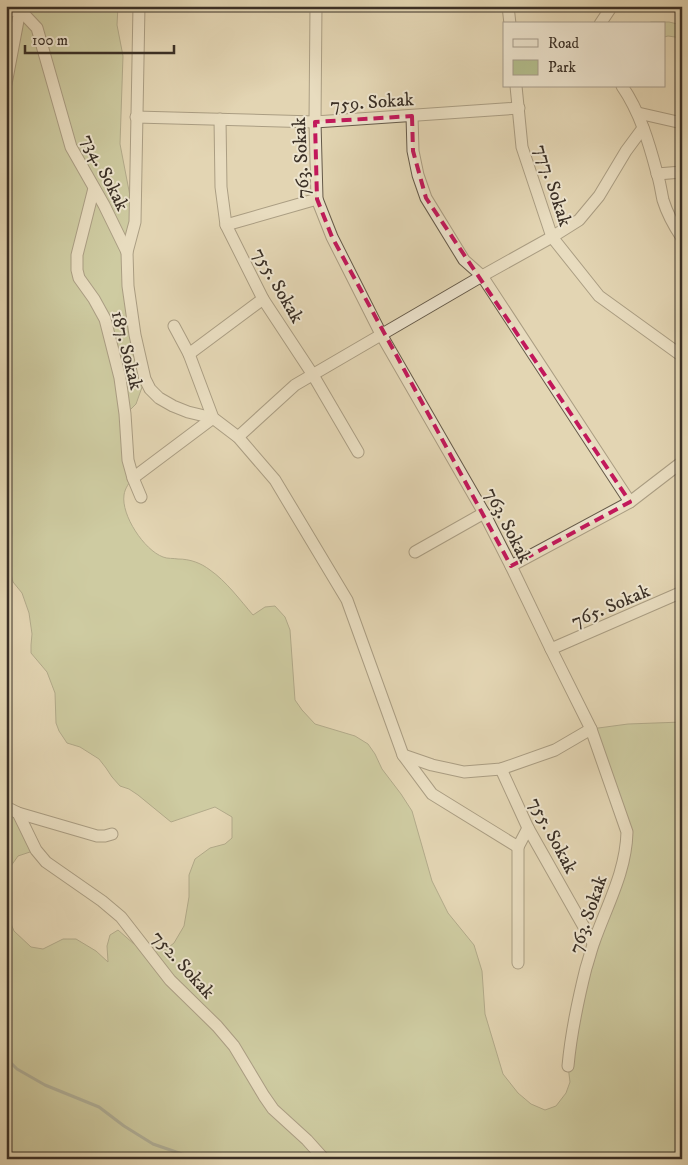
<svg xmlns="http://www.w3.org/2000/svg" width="688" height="1165" font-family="'IM FELL DW Pica',serif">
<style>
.green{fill:#b3be8d;stroke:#77775a}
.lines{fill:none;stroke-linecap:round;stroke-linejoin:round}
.stream{stroke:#718279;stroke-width:3}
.minor-casing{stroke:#655a49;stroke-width:13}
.minor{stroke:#ede4ce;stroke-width:11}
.marked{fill:none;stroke:#c2185b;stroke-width:4;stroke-dasharray:10 6;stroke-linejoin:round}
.labels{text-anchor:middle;stroke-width:4;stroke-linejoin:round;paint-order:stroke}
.street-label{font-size:19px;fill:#3b3026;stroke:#ede4ce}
</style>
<rect width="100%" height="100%" fill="#e3d6b3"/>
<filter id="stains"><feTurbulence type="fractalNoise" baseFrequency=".004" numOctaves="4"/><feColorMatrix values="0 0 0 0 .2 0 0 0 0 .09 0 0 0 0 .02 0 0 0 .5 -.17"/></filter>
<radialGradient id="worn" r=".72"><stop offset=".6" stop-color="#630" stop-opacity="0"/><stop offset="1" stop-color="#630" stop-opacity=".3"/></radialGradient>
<g class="green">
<path d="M6,6H118L117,25L123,56L120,144L135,222L127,252L145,379L136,404L130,410L133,478C129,483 125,488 124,495C121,515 144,550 163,557C168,559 173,558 178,559C190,559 201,563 210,570C226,581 240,600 253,615L265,607L275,606L285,617L290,630L295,700L302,710L315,724L355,736L368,744L375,754L382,769L401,794L412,811L432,881L448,913L474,945L482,971L485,1014L503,1074L518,1093L531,1104L545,1110L556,1106L566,1093L570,1082L568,1066L571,1039L627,849L591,729L628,724L682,722V1159H6V912L14,931L31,947L43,949L63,939H76L96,951L108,962L107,946L110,935L118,930L134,944L165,950L174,943L184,926L189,897V875L195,859L210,848L225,844L232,838V817L215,807L171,822L138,795L129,789L120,786L112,777L106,768L99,759L80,747L67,743L59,731L56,723L55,693L47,672L31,653V645L32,634L29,613L22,593L13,582L9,566L12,533L10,492L6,483Z"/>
<path d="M651,22H669L682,25V38L668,36L664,37V24H645Z"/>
<path d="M6,807L9,808L36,850L18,856L6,873Z"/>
</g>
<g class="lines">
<path class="stream" d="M6,1058L17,1069L45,1085L99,1107L124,1126L153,1144L182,1154L202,1159"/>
<g class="minor-casing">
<g id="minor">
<path d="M139,6L135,222L127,252L128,286L135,335L145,379L150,389L159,398L173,406L188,412L213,418"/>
<path d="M316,6L315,122L317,199L332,237L382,336L484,513L511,566L551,649L591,729L627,832C626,872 607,905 594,942C591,950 589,959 586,968C578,1000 571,1033 568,1066"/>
<path d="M508,6L510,24"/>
<path d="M6,11L20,10L37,28L71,147L104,205L127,252"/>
<path d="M600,24L612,6"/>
<path d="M6,84L20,10"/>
<path d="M516,86L522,147L552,237L599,296L682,356"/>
<path d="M622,86C640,112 649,143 657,173C660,182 661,191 663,200C667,213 674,226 682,238"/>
<path d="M638,113L682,123"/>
<path d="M412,116L413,151L418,175L426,198L464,260L482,276L630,502"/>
<path d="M136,117L315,122L519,108"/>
<path d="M220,119L221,187L226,225L263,299L313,375L358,452"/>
<path d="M657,174L682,172"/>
<path d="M94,188L77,255V270L79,278L94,299L105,319L120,378L125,414L128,460L133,478L141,497"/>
<path d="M226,225L317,199"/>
<path d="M174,326L189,354L213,418L238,437L275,480L347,600L403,755L432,794L518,847L528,828"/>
<path d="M189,354L263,299"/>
<path d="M238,437L295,385L482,276L552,237L579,220L599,196L626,151L643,128"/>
<path d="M133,478L213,418"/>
<path d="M415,552L484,513"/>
<path d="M511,566L630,502L682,462"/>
<path d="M551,649L682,592"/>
<path d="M403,755L432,765L464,772L501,769L555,750L591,729"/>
<path d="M501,769L528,828L593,943"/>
<path d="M6,807L18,813L36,850L46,862L102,901L121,917L170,980L217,1026L234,1046L264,1096L273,1109L307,1140L324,1159"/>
<path d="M18,813L97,836H105L112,834"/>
<path d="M518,847V963"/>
</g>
</g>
<use href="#minor" class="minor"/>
</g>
<path d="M0 0H688V1165H0ZM412,116L413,151L426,198L630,502L511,566L332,237L317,199L315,122Z" fill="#e3d6b3" fill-opacity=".55" fill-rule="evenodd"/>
<path class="marked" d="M412,116L413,151L426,198L630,502L511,566L332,237L317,199L315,122Z"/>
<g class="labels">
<g class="street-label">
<text transform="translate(372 101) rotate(-4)" y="7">759. Sokak</text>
<text transform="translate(300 158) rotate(-93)" y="7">763. Sokak</text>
<text transform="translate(106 172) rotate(63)" y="7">734. Sokak</text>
<text transform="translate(554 185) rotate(72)" y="7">777. Sokak</text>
<text transform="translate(279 285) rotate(60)" y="7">755. Sokak</text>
<text transform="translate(128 350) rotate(76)" y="7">187. Sokak</text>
<text transform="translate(509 525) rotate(63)" y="7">763. Sokak</text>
<text transform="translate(610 605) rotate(-23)" y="7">765. Sokak</text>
<text transform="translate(554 835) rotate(62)" y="7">755. Sokak</text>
<text transform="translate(587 914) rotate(-71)" y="7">763. Sokak</text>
<text transform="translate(184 964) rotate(48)" y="7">752. Sokak</text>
</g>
</g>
<rect width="688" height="1165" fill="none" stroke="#e3d6b3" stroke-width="25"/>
<rect x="8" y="8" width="673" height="1150" fill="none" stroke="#3b3026" stroke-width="2.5"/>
<rect x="12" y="12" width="663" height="1140" fill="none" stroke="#3b3026"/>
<rect x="503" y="22" width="162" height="65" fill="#ede4ce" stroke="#a69c8b"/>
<rect x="513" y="39" width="25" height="8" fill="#ede4ce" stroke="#a69c8b"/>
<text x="548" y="48" font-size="15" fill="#3b3026">Road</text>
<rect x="513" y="60" width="25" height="15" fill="#b3be8d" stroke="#a69c8b"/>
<text x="548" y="72" font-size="15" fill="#3b3026">Park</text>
<path d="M25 45v8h149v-8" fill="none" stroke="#3b3026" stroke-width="2.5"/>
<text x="32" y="45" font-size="15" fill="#3b3026" stroke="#ede4ce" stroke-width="4" paint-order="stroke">100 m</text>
<rect width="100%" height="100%" filter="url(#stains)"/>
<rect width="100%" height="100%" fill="url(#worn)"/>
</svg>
